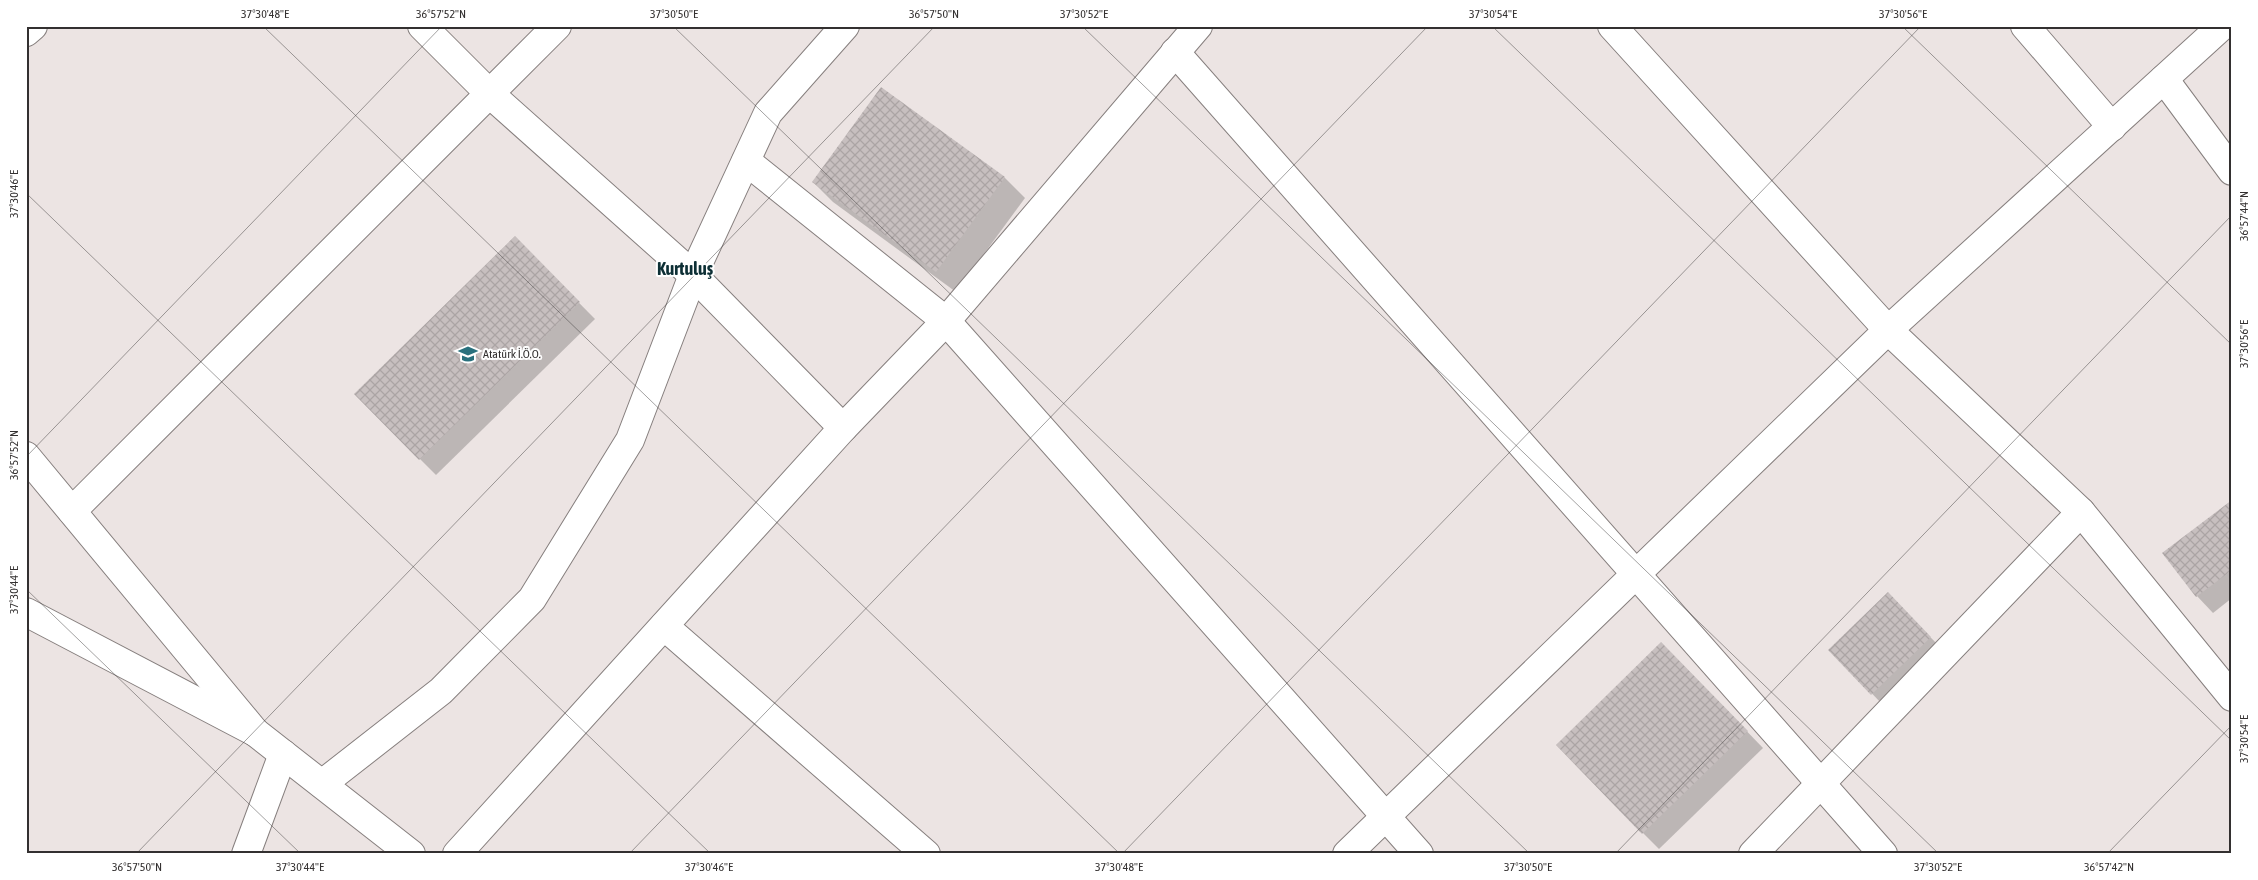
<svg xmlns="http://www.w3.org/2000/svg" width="2258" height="880" font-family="'Asap Condensed',sans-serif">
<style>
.shadow{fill:#0003}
.building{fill:url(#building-cross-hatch)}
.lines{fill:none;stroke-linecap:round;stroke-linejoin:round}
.minor-casing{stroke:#867f7e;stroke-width:30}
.major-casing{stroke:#867f7e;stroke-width:30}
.minor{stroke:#fff;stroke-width:28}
.major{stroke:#fff;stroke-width:28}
.ticks{fill:none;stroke:#333030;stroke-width:1;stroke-opacity:0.45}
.labels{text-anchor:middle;stroke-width:4;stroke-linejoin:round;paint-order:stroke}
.poi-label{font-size:12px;fill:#333030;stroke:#fff;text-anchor:start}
.district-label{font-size:18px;font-weight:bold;fill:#0d2f35;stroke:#fff}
.neatline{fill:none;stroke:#333030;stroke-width:2}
.ticks-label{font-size:12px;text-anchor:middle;fill:#333030}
</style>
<defs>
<pattern id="building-cross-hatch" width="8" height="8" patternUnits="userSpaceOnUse" patternTransform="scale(1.25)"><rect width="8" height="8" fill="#c7bfbf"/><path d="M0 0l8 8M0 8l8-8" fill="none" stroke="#aba4a4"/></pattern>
</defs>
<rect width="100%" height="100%" fill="#ece4e3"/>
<g class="shadow">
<path d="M882,89L1005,178L1025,198L956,292L833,202L813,182Z"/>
<path d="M515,238L595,319L436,475L355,394Z"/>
<path d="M2232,502V598L2213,613L2197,596L2164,553Z"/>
<path d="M1888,594L1942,649L1883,705L1830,650Z"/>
<path d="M1678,660L1763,748L1659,849L1643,833Z"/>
</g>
<g class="building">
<path d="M881,87L1005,177L936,272L812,182Z"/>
<path d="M515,236L580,302L419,460L354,394Z"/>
<path d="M2232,500V570L2196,597L2162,553Z"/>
<path d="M1888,592L1931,637L1871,695L1828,650Z"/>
<path d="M1661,642L1748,731L1642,834L1556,745Z"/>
</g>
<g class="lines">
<g class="minor-casing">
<g id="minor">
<path d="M422,26L490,94L693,275L843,428"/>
<path d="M1612,26L1888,330L2081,512L2232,697"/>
<path d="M2025,26L2112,127"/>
<path d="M26,32L33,26"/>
<path d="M1175,52L1883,854"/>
<path d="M2164,79L2232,171"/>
<path d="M746,161L946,321L1419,854"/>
<path d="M26,456L255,732"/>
<path d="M72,511L557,26"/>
<path d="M664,626L926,854"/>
<path d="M322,784L441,691L532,599L630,440L693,275L768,113L845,26"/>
<path d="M246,854L283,754"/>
<path d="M457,854L843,428L946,321L1198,26"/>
<path d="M1347,854L1888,330L2222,26"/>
<path d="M1753,854L2081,512"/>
</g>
</g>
<g class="major-casing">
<path id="major" d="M26,612L255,732L411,854"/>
</g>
<use href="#minor" class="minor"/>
<use href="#major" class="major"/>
</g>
<path class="ticks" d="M263,26L1120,854M673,26L1530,854M1082,26L1939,854M1492,26L2232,741M1902,26L2232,345M26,193L711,854M26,457L442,26M26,589L301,854M136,854L935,26M629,854L1428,26M1122,854L1921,26M1615,854L2232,215M2107,854L2232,725"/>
<defs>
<g id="school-bare" transform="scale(1.5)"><path d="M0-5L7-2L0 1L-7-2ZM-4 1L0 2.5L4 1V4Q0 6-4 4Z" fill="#29707d" stroke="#fff" stroke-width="2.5" paint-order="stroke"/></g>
</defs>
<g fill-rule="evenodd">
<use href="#school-bare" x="468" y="354"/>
</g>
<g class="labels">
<g class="poi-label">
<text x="483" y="358">Atatürk İ.Ö.O.</text>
</g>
<g class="district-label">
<text x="685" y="275">Kurtuluş</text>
</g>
</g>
<rect width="2258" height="880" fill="none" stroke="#ffffff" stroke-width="55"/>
<rect x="28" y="28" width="2202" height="824" class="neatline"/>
<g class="ticks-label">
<text x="265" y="18">37°30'48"E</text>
<text x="441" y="18">36°57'52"N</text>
<text x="674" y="18">37°30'50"E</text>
<text x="934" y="18">36°57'50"N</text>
<text x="1084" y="18">37°30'52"E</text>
<text x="1493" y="18">37°30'54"E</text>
<text x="1903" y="18">37°30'56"E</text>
<text transform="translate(14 194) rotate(-90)" y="4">37°30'46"E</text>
<text transform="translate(2244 216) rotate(-90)" y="4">36°57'44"N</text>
<text transform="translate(2244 344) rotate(-90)" y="4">37°30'56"E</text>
<text transform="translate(14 455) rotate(-90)" y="4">36°57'52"N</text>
<text transform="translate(14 590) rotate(-90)" y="4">37°30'44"E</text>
<text transform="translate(2244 739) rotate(-90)" y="4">37°30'54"E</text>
<text x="137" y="871">36°57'50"N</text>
<text x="300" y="871">37°30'44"E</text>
<text x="709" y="871">37°30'46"E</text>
<text x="1119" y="871">37°30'48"E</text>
<text x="1528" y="871">37°30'50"E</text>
<text x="1938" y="871">37°30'52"E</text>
<text x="2109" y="871">36°57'42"N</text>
</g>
</svg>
